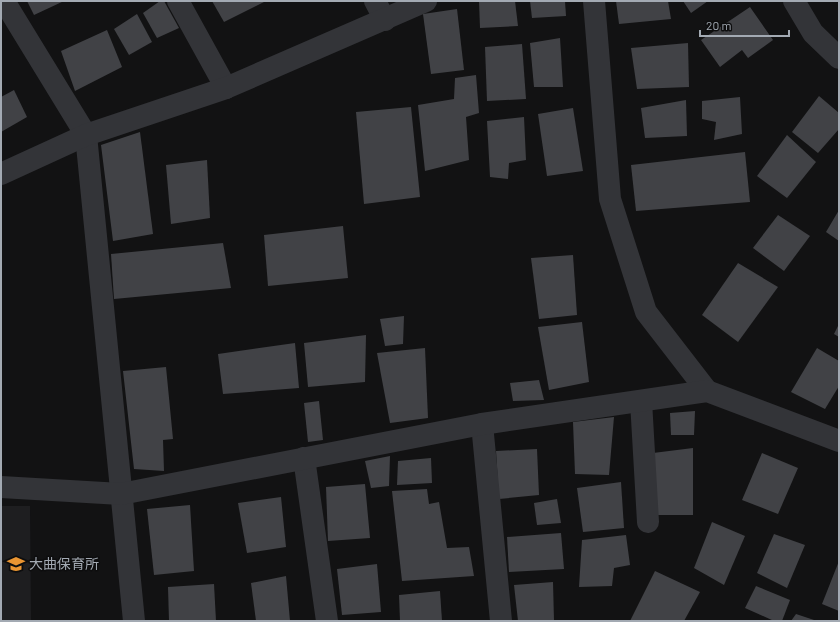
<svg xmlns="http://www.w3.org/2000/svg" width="840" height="622" font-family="Barlow,'Noto Sans JP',sans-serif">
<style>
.built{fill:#1e1e20}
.building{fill:#414246}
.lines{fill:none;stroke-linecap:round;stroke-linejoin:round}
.minor{stroke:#333438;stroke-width:22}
.labels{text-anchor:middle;stroke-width:3;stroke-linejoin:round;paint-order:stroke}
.poi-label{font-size:14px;fill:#a3aab3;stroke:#0d0d0e;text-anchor:start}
</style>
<rect width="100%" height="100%" fill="#121213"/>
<path class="built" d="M1,506H30L31,621H1Z"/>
<g class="building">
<path d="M27,1H64L34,15Z"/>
<path d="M160,1H164L179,28L157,38L143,13Z"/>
<path d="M212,1H266L224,22Z"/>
<path d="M479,1H515L518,26L480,28Z"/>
<path d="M530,1H565L566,16L532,18Z"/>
<path d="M616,1H668L671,19L619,24Z"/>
<path d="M683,1H708L691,13Z"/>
<path d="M750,7L773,40L748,58L742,50L720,67L701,40Z"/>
<path d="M457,9L464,70L431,74L423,14Z"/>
<path d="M137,14L152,42L129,55L114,29Z"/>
<path d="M107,30L122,67L75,91L61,51Z"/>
<path d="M560,38L563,87H534L530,43Z"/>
<path d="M688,43L689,87L637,89L631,48Z"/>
<path d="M522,44L526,99L487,101L485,47Z"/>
<path d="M476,75L479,113L466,117L469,160L425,171L418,105L454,99L455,78Z"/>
<path d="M14,90L27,117L1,132V97Z"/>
<path d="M819,96L839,113V129L818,153L792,132Z"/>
<path d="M740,97L742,134L714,140L716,122L702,119V101Z"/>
<path d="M686,100L687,136L645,138L641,108Z"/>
<path d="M411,107L420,197L364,204L356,112Z"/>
<path d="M573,108L583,171L547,176L538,114Z"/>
<path d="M524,117L526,160L509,163L508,179L490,177L487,121Z"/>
<path d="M140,132L153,234L113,241L101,145Z"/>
<path d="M787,135L816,162L787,198L757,176Z"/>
<path d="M745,152L750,202L636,211L631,165Z"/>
<path d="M207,160L210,218L171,224L166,165Z"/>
<path d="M839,210V241L826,232Z"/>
<path d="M778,215L810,236L784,271L753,248Z"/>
<path d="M343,226L348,278L268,286L264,235Z"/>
<path d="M223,243L231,288L114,299L111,254Z"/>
<path d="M573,255L577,315L539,319L531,258Z"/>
<path d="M738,263L778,287L738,342L702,315Z"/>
<path d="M404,316L403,344L385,346L380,319Z"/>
<path d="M582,322L589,382L549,390L538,327Z"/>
<path d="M839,324V337L834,334Z"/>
<path d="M366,335L365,382L308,387L304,343Z"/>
<path d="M295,343L299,388L223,394L218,354Z"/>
<path d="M425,348L428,418L390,423L377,353Z"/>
<path d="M817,348L839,361V386L825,409L791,392Z"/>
<path d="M166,367L173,439L163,440L164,471L134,469L123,371Z"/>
<path d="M539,380L544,400L513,401L510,383Z"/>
<path d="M319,401L323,440L308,442L304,403Z"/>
<path d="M695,411L694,435H671L670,413Z"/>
<path d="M614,417L609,475L575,474L573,422Z"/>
<path d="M693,448V515H657L653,453Z"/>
<path d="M537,449L539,495L499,499L496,451Z"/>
<path d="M762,453L798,468L778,514L742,500Z"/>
<path d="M390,456L389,486L371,488L365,461Z"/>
<path d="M431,458L432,483L397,485L398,461Z"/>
<path d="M621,482L624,528L583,532L577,488Z"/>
<path d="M365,484L370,538L328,541L326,487Z"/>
<path d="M427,489L429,504L439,502L447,548L469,547L474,576L402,581L392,491Z"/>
<path d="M281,497L286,547L247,553L238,503Z"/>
<path d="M557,499L561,523L537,525L534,503Z"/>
<path d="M190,505L194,571L154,575L147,509Z"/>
<path d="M712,522L745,536L724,585L694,568Z"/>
<path d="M561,533L564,569L509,572L507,537Z"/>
<path d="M774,534L805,545L787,588L757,573Z"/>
<path d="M626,535L630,565L614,568L612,586L579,587L582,540Z"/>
<path d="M839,561V611L822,604Z"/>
<path d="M377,564L381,612L342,615L337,569Z"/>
<path d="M655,571L700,592L684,621H630Z"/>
<path d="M286,576L290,621H256L251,583Z"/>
<path d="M553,582L554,621H518L514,585Z"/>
<path d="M214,584L216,621H169L168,587Z"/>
<path d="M756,586L790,600L782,621H774L745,608Z"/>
<path d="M440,591L442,621H400L399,595Z"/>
<path d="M796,614L817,621H791Z"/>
</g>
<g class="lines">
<g class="minor">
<path d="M4,1L86,135L134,621"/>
<path d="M178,1L226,88"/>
<path d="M375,1L385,20"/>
<path d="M594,1L610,199L646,312L707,391"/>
<path d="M794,1L813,33L839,58"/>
<path d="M1,174L86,135L226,88L426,1"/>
<path d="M641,401L648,522"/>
<path d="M482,424L501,621"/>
<path d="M304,458L327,621"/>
<path d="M1,487L121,494L482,424L707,391L839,441"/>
</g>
</g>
<defs>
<g id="school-bare" transform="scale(1.38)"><path d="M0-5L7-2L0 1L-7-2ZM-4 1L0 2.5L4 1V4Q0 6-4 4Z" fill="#ea9532" stroke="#0d0d0e" stroke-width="2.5" paint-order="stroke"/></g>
</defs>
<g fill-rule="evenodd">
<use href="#school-bare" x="16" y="564"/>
</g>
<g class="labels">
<g class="poi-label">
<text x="29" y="569">大曲保育所</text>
</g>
</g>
<rect width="840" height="622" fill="none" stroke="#a3aab3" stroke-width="4"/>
<path d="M700 30v6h89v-6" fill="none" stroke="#a3aab3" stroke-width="2"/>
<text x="706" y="30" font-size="12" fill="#a3aab3" stroke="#0d0d0e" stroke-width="3" paint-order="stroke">20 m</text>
</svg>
